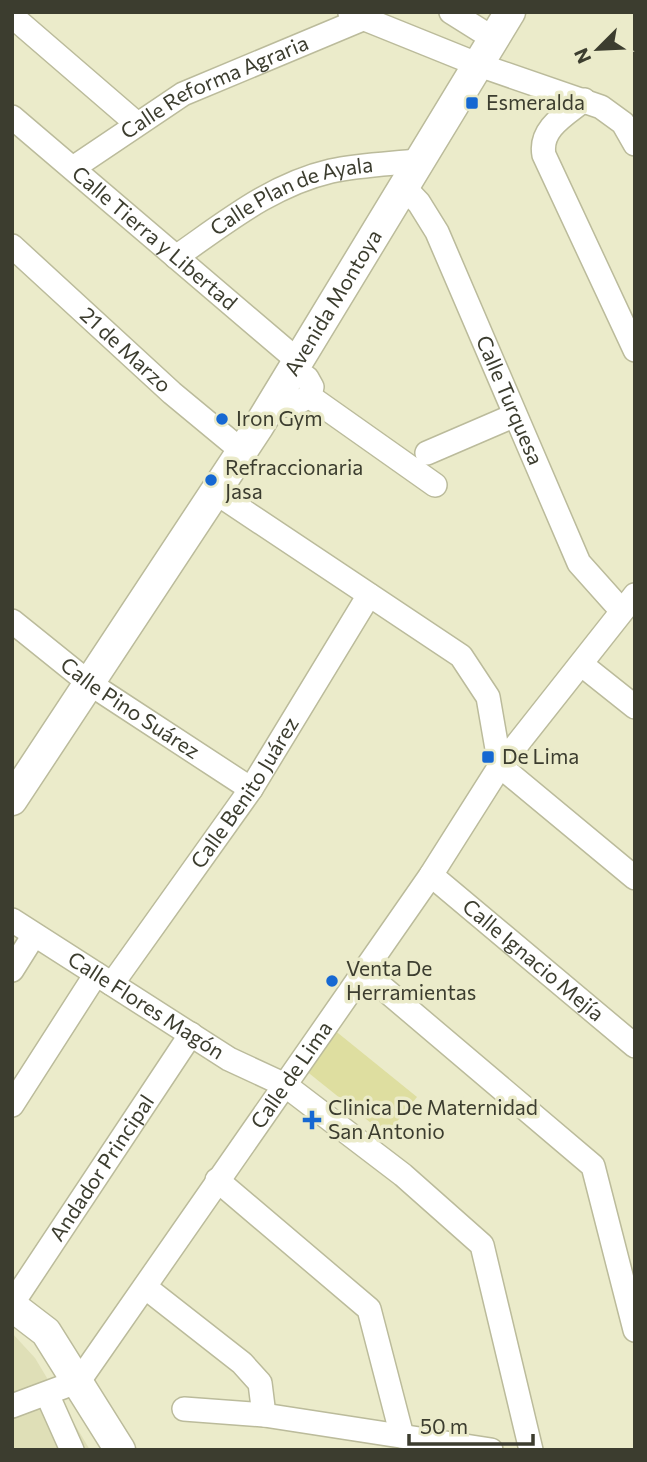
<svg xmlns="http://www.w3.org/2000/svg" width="647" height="1462" font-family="Commissioner,sans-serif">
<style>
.built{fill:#dfdfb7}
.green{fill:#dedea0}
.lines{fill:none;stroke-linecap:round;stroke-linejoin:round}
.minor-casing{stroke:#bbbb9b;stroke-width:26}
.major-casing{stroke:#bbbb9b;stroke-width:33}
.minor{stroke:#fff;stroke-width:23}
.major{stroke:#fff;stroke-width:30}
.poi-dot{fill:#1668d2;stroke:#ebebca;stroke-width:2.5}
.labels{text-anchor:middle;stroke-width:7;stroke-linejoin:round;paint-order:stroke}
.street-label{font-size:21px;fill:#3c3d2f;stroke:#ebebca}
.poi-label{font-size:21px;fill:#3c3d2f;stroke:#ebebca;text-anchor:start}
</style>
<rect width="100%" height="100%" fill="#ebebca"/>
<path class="built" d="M12,1333L35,1358L90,1450H12Z"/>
<path class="green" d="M333,1029L417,1097L386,1135L305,1070Z"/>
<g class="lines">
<g class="minor-casing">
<g id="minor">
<path d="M451,12L494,39"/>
<path d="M350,13L479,65L601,107L623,123L635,144"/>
<path d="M12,16L136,123"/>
<path d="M584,100C565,115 539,129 544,155L635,350"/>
<path id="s1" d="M12,117L297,360"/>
<path id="s2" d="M73,168L183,94L365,18"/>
<path id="s3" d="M402,185L419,203L437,232L579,563L621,610"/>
<path id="s4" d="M12,246L172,393L242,451"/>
<path id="s5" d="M176,257C225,223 271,185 331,171C359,165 388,164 417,161"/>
<path d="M309,396L435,485"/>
<path d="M270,405H294L309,396L312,387L307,378L291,369"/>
<path d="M427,453L513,416"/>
<path d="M215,492L461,656L488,697L500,766L635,878"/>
<path id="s6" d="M12,621L89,683L251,789"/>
<path d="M581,664L635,707"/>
<path id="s7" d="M431,875L635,1046"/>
<path id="s8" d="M12,920L229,1059L285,1085L403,1175L482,1245L531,1450"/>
<path d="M12,970L34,935"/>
<path d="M363,971L593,1166L635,1330"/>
<path id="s9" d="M112,984L251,789L369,595"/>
<path d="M12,1105L96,974"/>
<path d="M217,1180L369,1309L402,1436"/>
<path d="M145,1287L242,1363L260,1383L264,1415"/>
<path id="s10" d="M12,1304L191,1034"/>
<path d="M47,1394L72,1450"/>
<path id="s11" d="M12,1406L79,1381L431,875L500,766L635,595"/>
<path d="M184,1409L264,1415L491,1450"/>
</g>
</g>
<g class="major-casing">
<g id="major">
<path id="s12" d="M12,800L258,427L510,12"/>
<path d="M12,1306L46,1332L120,1450"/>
</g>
</g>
<use href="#minor" class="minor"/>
<use href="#major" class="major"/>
</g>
<g class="poi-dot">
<rect x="465" y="96" width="14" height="14" rx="3.5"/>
<circle cx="222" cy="419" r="7"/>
<circle cx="211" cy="480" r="7"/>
<rect x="481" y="750" width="14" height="14" rx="3.5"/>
<circle cx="332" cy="981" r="7"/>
<path d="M308.5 1109.5h7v7h7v7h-7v7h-7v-7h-7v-7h7z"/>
</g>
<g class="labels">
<g class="street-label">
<text dy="7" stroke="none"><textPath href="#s2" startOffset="164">Calle Reforma Agraria</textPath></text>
<text dy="7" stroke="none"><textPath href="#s5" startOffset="133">Calle Plan de Ayala</textPath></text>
<text dy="7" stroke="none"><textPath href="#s1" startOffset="187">Calle Tierra y Libertad</textPath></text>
<text dy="7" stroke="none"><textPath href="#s12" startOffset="592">Avenida Montoya</textPath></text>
<text dy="7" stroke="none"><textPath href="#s4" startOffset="154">21 de Marzo</textPath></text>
<text dy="7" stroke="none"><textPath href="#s3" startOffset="242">Calle Turquesa</textPath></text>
<text dy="7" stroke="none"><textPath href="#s6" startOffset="147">Calle Pino Suárez</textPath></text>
<text dy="7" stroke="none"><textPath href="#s9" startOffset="233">Calle Benito Juárez</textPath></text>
<text dy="7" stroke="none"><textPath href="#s7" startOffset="133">Calle Ignacio Mejía</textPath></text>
<text dy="7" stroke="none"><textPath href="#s8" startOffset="159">Calle Flores Magón</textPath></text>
<text dy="7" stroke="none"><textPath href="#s11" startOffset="444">Calle de Lima</textPath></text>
<text dy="7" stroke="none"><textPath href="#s10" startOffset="163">Andador Principal</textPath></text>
</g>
<g class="poi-label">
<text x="486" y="110">Esmeralda</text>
<text x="236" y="426">Iron Gym</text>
<text x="225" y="475">Refraccionaria<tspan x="225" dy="24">Jasa</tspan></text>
<text x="502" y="764">De Lima</text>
<text x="346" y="976">Venta De<tspan x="346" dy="24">Herramientas</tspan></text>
<text x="328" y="1115">Clinica De Maternidad<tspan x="328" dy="24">San Antonio</tspan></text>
</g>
</g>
<rect width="647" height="1462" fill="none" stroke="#3c3d2f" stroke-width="28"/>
<g transform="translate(598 49) rotate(246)" stroke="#ebebca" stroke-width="5" paint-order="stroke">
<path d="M0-5L12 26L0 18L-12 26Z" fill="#3c3d2f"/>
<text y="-10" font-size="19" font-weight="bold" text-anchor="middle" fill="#3c3d2f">N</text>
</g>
<path d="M409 1434v10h124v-10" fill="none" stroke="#3c3d2f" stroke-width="3.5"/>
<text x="420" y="1434" font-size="21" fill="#3c3d2f" stroke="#ebebca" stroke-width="5" paint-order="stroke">50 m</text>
</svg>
